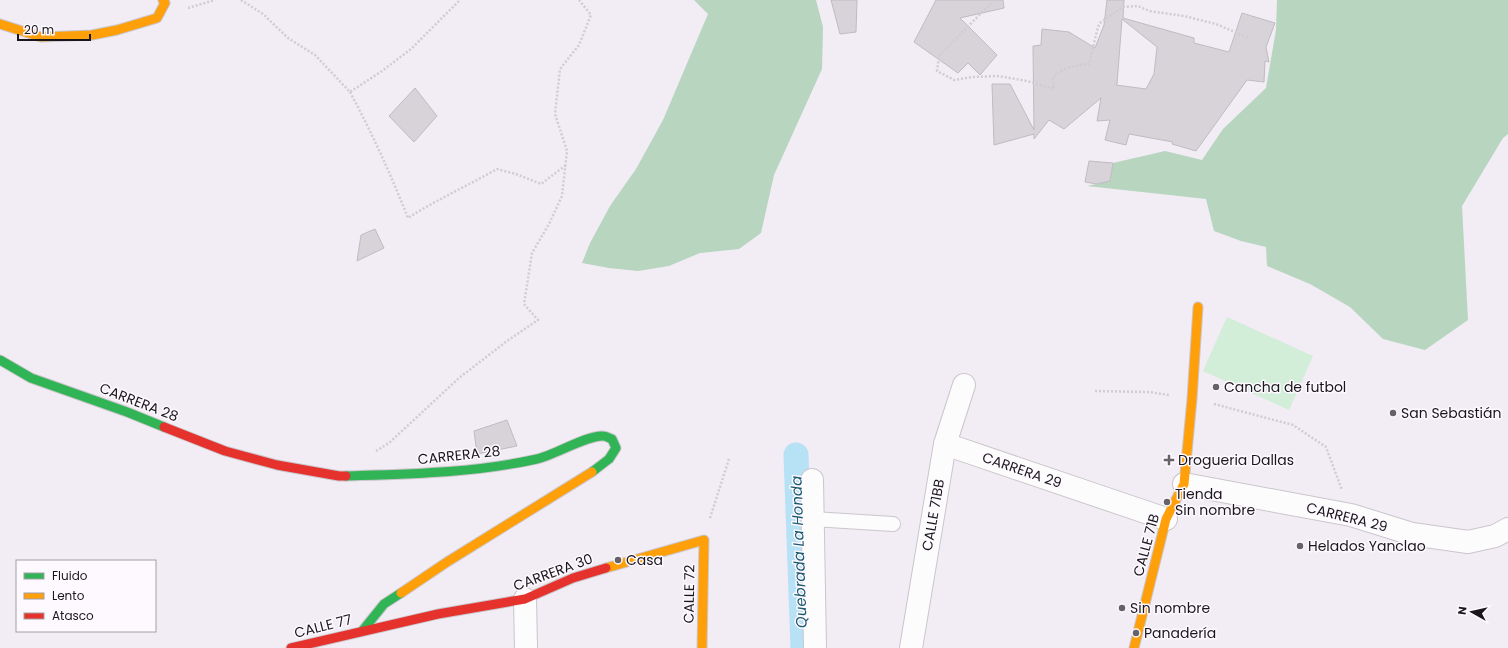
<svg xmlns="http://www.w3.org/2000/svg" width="1508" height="648" font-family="Poppins,sans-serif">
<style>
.green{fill:#d2edd8}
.forest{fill:#b7d5bf}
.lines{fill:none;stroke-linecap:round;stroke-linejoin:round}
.canal{stroke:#b7e1f5;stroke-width:25}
.building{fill:#d7d3d9;stroke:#bfbcc1;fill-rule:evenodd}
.lane-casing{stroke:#cac6cc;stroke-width:16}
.street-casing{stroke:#cac6cc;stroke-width:24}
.fast-casing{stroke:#cac6cc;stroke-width:11}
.slow-casing{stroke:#cac6cc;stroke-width:11}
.jam-casing{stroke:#cac6cc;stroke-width:11}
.path{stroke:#cecdd0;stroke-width:2.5;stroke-dasharray:2 2;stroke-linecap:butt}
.lane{stroke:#fdfcfd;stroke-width:14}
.street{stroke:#fdfcfd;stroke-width:22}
.fast{stroke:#30b455;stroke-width:9}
.slow{stroke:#ff9f0a;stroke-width:9}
.jam{stroke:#e5322d;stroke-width:9}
.poi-dot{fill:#666268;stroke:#fdf9ff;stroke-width:1.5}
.labels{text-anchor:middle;stroke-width:3;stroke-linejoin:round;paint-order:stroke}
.poi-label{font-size:14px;fill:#1a171c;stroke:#fdf9ff;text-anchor:start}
.street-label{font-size:14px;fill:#1a171c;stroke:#fdf9ff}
.water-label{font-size:15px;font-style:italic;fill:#1a5970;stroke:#fdf9ff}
</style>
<rect width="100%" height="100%" fill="#f2ecf4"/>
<path class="green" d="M1227,317L1313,356L1289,410L1203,371Z"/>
<g class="forest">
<path d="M694,0H816L823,27L822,69L774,175L761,233L739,249L700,253L669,266L638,271L609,268L582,263L590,243L610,206L636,169L663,120L708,14Z"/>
<path d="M1277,0H1508V134L1503,138L1462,206L1468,320L1425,350L1383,339L1350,307L1310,284L1267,266L1266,247L1241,241L1214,231L1206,199L1087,186L1110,181L1113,163L1165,151L1202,160L1223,129L1266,88L1276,30Z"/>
</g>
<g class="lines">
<path class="canal" d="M796,455L803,648"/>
</g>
<g class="building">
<path d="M831,0H857L856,32L840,34Z"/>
<path d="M936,0H1003L1004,8L960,18L997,55L980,75L968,63L958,73L914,42Z"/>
<path d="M1107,0H1124L1123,18L1194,38V43L1229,52L1242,13L1275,23L1266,47L1269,62L1265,61L1264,82L1247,80L1196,151L1172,144L1173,142L1129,134L1126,145L1105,140L1110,120L1097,121L1101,98L1064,129L1049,120L1034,139V134L994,145L992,84H1010L1034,130L1033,46L1041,45L1042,29L1069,32L1095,48L1104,25ZM1122,19L1157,47L1154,74L1146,89L1116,85L1117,84Z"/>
<path d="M415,88L437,116L414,142L389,116Z"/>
<path d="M1089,161L1113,163L1110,181L1097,184L1085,182Z"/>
<path d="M375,229L384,248L357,261L361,235Z"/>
<path d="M507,420L517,446L477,454L474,431Z"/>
</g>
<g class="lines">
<g class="lane-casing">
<path id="lane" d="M813,519L893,524"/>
</g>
<g class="street-casing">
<g id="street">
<path d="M945,444L1166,519"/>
<path d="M812,480L815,648"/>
<path d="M1184,484L1351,515L1412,534L1468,542L1495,536L1508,529"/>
<path d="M525,599L526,648"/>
<path d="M911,648L945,444L964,385"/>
</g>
</g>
<g class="fast-casing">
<g id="fast">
<path d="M0,360L31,378L127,412L164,427"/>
<path d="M346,476C410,474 474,473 537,459C555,455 587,435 603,436C606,436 609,438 612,439L616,448L609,459L592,472"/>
<path d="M363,630L384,604L401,593"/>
</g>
</g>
<g class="slow-casing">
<g id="slow">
<path d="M0,24L41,37L92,35L117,30L157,18L165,3L163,0"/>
<path d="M606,568L704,540L702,648"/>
<path d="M401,593L447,562L592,472"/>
<path d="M1134,648L1166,519L1184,484L1192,399L1198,307"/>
</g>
</g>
<g class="jam-casing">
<g id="jam">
<path d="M164,427L225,451L277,465L339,476H346"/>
<path d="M291,648L438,614L525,599L573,578L606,568"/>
</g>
</g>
<g class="path">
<path d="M241,0L263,14L288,38L315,55L350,92L382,71L411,49L460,0"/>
<path d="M994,0L939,56L937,71L954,80L972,77L998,76L1027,81L1054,89L1053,78C1061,67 1077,65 1089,64L1098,27L1100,23L1123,7L1138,6L1149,11L1184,16L1216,24L1249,38"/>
<path d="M188,8L215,0"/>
<path d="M350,92C372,133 391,175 408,218C436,200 467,186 497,169L516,174L541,184L566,165"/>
<path d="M1095,391L1149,392L1169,395"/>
<path d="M1214,404L1293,425L1326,447L1342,490"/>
<path d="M376,451L389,443L459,378L507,341L538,320L524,304L532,253L549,224L562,196L567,151L555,114L560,69L579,45L591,15L579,0"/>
<path d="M710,518L729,459"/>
</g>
<use href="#lane" class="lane"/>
<use href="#street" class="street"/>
<use href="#fast" class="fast"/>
<use href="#slow" class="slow"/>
<use href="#jam" class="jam"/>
</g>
<g class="poi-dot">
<circle cx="1216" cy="387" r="4"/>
<circle cx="1393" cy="413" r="4"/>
<path d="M1167 454h4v4h4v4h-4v4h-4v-4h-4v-4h4z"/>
<circle cx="1167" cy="502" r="4"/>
<circle cx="1300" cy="546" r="4"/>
<circle cx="618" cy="560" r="4"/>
<circle cx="1122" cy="608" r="4"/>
<circle cx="1136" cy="633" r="4"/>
</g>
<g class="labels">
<g class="poi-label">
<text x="1224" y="392">Cancha de futbol</text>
<text x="1401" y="418">San Sebastián</text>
<text x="1178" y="465">Drogueria Dallas</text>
<text x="1175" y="499">Tienda<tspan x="1175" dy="16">Sin nombre</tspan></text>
<text x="1308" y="551">Helados Yanclao</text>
<text x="626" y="565">Casa</text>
<text x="1130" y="613">Sin nombre</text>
<text x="1144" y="638">Panadería</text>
</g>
<g class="street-label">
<text transform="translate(139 402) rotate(21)" y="5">CARRERA 28</text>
<text transform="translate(459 455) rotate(-6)" y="5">CARRERA 28</text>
<text transform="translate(1022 470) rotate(19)" y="5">CARRERA 29</text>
<text transform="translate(933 515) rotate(-80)" y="5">CALLE 71BB</text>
<text transform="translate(1347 517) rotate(14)" y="5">CARRERA 29</text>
<text transform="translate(1146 545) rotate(-75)" y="5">CALLE 71B</text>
<text transform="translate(553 572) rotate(-20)" y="5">CARRERA 30</text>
<text transform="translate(689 594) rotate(-89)" y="5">CALLE 72</text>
<text transform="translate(323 626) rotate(-14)" y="5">CALLE 77</text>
</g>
<g class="water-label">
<text transform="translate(799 552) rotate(-92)" y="5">Quebrada La Honda</text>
</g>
</g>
<rect x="16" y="560" width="140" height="72" fill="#fdf9ff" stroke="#a29fa4"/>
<rect x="24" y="573" width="20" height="6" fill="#30b455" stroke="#a29fa4"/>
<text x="52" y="580" font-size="12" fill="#1a171c">Fluido</text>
<rect x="24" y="593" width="20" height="6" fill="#ff9f0a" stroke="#a29fa4"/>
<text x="52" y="600" font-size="12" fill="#1a171c">Lento</text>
<rect x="24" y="613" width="20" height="6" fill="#e5322d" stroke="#a29fa4"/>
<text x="52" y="620" font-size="12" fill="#1a171c">Atasco</text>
<g transform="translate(1472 612) rotate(278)" stroke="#fdf9ff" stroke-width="3" paint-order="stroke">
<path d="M0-3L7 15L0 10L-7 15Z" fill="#1a171c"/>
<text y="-6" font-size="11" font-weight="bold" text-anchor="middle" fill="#1a171c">N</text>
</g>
<path d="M18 34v6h72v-6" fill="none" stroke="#1a171c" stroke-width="2"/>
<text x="24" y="34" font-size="12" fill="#1a171c" stroke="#fdf9ff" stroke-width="3" paint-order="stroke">20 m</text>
</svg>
